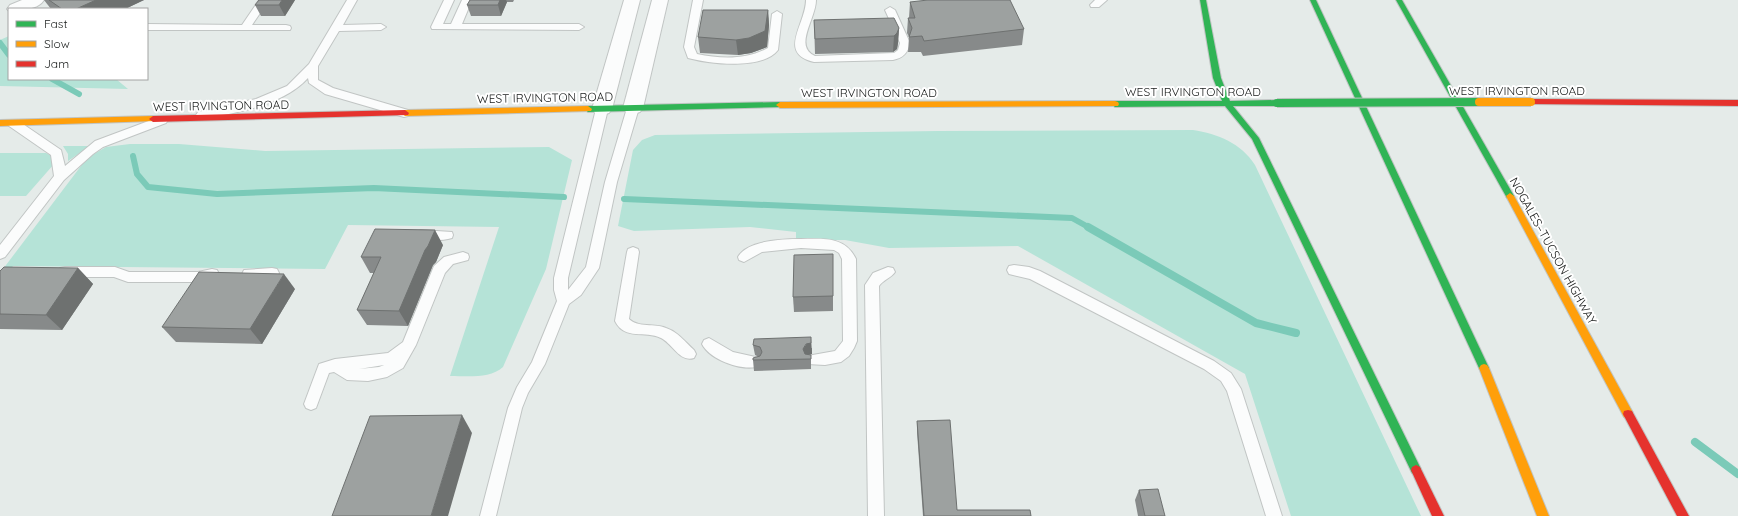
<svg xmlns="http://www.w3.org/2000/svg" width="1738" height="516" font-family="Quicksand,sans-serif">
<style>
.green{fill:#b5e3d7}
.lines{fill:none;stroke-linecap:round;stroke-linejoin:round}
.stream-far1{stroke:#7bcab8;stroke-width:6}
.stream{stroke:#7bcab8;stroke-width:8}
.lane-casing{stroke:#c1c5c4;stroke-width:2}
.street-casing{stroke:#c1c5c4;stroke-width:2}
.fast-casing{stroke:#c1c5c4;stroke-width:2}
.slow-casing{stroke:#c1c5c4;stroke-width:2}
.jam-casing{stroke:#c1c5c4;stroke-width:2}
.lane{fill:#fbfcfc;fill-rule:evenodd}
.street{fill:#fbfcfc;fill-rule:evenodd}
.fast{fill:#30b455;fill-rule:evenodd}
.slow{fill:#ff9f0a;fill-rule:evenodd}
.jam{fill:#e5322d;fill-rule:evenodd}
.fast-bridge-casing{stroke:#c1c5c4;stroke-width:10;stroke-linecap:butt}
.slow-bridge-casing{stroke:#c1c5c4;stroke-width:10;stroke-linecap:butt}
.fast-bridge{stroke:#30b455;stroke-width:8}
.slow-bridge{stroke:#ff9f0a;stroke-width:8}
.wall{fill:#878a8a}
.shaded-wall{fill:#6e7170}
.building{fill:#9da1a0;stroke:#6e7170}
.labels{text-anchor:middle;stroke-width:4;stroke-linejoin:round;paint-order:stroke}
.street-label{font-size:12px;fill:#181b1a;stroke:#fff}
</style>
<rect width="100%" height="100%" fill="#e5ebe9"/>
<g class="green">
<path d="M9,36V79H116L128,89L0,86V40Z"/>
<path d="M1193,130C1218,134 1241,143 1255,165L1421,516H1291L1245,374L1018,246L889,248L845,240H796V232L750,227L634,231L618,226L633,150L642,140L655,135L938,131Z"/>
<path d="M130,144H179L265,151L549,147L572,160L546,269L503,367C490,379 467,376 450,376L499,227L348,225L325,269L13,266L0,282V273L87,158L106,147Z"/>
<path d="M63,146H90L68,161V154Z"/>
<path d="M0,153H46L54,157V164L26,196H0Z"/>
</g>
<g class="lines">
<g class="stream-far1">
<path d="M0,43L9,55"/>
<path d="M52,79L79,94"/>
<path d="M133,156L137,174L148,187L217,194L374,188L564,197"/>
<path d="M624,199L1072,218L1090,228"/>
</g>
<g class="stream">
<path d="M1088,227L1256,323L1296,333"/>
<path d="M1695,442L1738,474"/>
</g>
<g class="lane-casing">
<g id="lane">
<path d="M259,0H269L252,25H286L290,26L291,28L290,30H147V24L242,25Z"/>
<path d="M347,0H357L343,25L381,24L386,27L381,30L339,31L318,66V80L333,88L408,110L410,113L408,116L404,117L325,94L309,83L308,78C282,106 238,112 202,119L198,118L196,115L198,112L256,99L287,86L309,64Z"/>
<path d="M444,0H454L443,24H451L462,0H472L462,24H579L584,27L579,30L432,29L431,27Z"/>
<path d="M693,0H703L694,47L697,54C721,59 746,60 768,48L772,14L777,11L782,14L778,50C763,70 710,64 688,58L684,47Z"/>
<path d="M806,0H816C816,19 793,46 815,56L894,53L898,50L900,43L885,10L890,7L895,10L910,43C908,53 903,58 893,60L814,62C777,53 806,24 806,0Z"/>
<path d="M1095,0H1107L1099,7H1091L1090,5Z"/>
<path d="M633,104L639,108L617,182L599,268L581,295L569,304L545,364L528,393L522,408L496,516H480L508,408L517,387L532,362L557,301L554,290V278L596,109L602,105L608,109L568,278V290L586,267L605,182L627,108Z"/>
<path d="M162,116L166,117L168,120L166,123L103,147L93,154L64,180L5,257L0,259V245L54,176L51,155L9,126L7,123L9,120H17L61,150L65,166L95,141Z"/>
<path d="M421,230L452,232L453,235L452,238C442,241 426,241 416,238L415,235L416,232Z"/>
<path d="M801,239C823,239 845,236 856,259L857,341L854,348L849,356L841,362L825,365L807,364L805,360L807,356L835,351L843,341L842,259L839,253L834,250L801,248L762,252L744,262L739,260L738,257C747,240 784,239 801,239Z"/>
<path d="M633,247L638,249L639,252L629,319C638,328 655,323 666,328C678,332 685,342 694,350L696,354L694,358C680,363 672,343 661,338C645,330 625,341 615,321L627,252L628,249Z"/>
<path d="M463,252L468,254L469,257L468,260L453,264L445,273L416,345L403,368L387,377L368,381L347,380L334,372L329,373L316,408L311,410L306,408L304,404L319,364L335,359L388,353L403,342L434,266L444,257ZM384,365L379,367L359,369Z"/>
<path d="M1014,265L1029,267L1040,271L1214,361L1231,373L1241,389L1282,516H1266L1227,391L1221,381L1204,369L1030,279L1009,274L1007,270L1009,266Z"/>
<path d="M65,267H115L129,272H198L212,269L217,270L219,274L217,278L198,282H128L114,277H65L60,276L58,272L60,268Z"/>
<path d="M888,267L893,268L895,272C891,278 883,280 879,286L884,516H868L865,285L873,273Z"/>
<path d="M272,268L277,269L279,273L277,277C268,279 253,280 244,278L242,274L244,270Z"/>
<path d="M709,338L733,352L760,358L762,362L760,366C743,372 710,360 702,344L704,340Z"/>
</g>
</g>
<g class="street-casing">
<g id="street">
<path d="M22,0H44C37,11 21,9 9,9V11L7,9L10,5Z"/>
<path d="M624,0H640L612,109L609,113L602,115L595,113L592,109Z"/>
<path d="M652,0H668L643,108L640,112L633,114L626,112L623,108Z"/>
</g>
</g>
<g class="fast-casing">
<g id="fast">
<path d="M1200,0H1206L1221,78L1230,101L1277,100L1281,103L1277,106H1233L1259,138L1420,467L1421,470L1420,473L1416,475L1412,473L1252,139L1225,106L1115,107L1111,104L1115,101H1222L1213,78Z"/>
<path d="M1310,0H1316L1489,368L1487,371L1484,372L1481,371L1479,368Z"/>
<path d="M1396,0H1402L1514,196L1513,198H1507Z"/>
<path d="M780,102L784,105L783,107L588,112L584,109L588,106Z"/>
</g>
</g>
<g class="slow-casing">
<g id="slow">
<path d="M1115,101L1118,102L1119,104L1118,106L780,108L776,105L780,102Z"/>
<path d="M588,106L592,109L591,111L405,116L401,113L405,110Z"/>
<path d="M153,116L156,117L157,119L156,121L0,126V120Z"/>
<path d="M1510,193L1514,196L1632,411L1633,414L1632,417L1628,418L1624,417L1506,196Z"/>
<path d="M1484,364L1487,365L1489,368L1549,516H1537L1479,368L1481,365Z"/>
</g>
</g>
<g class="jam-casing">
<g id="jam">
<path d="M1531,99L1738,100V106L1528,104L1527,102L1528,100Z"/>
<path d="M405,110L409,113L408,115L153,122L149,119L153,116Z"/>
<path d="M1628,410L1632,411L1689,516H1677L1623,414L1624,411Z"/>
<path d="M1416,465L1420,467L1444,516H1432L1411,470L1412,467Z"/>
</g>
</g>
<use href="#lane" class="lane"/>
<use href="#street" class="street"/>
<use href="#fast" class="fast"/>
<use href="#slow" class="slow"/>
<use href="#jam" class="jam"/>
<g class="fast-bridge-casing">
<path id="fast-bridge" d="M1277,103L1479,102"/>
</g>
<g class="slow-bridge-casing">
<path id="slow-bridge" d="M1479,102H1531"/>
</g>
<use href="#fast-bridge" class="fast-bridge"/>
<use href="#slow-bridge" class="slow-bridge"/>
</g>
<g class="wall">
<path d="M44,0H144L125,9H51Z"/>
<path d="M295,0L285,16H261L255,5Z"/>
<path d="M470,0H514L513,2H507L501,16H471L467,5Z"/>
<path d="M910,2L1024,29L1022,45L923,56L921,52H908L909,37L907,33L908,18H909Z"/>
<path d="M768,10L769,25L767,47L751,53L738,55L700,53L698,37Z"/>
<path d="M814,20L899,28L898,43L897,49L893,52L815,54Z"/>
<path d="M443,245L436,262L433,265L408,326L367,325L357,310L374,273H370L361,257Z"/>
<path d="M78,268L93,284L62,330L0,329V271Z"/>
<path d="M833,269V311L794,312L793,297Z"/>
<path d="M295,289L262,344L176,342L162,327Z"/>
<path d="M753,345L812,348V354L807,355H811V369L754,371L753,360L759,357L755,355Z"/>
<path d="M917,421L957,510L1031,516H923L917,432Z"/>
<path d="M1139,490L1165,516H1138L1135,500Z"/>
</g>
<g class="shaded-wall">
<path d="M96,0H144L125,9H76Z"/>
<path d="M282,0H295L285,16L279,5Z"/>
<path d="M500,0H506L507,2L501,16L498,5Z"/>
<path d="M768,10L769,25L767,47L751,53L738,55L736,40Z"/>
<path d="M899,28L898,43L897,49L893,52L894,36Z"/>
<path d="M435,230L443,245L436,262L433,265L408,326L399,311L425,250Z"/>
<path d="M78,268L93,284L62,330L46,315Z"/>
<path d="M284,274L295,289L262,344L250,329Z"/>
<path d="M811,337L812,354L807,355L804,359L803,349Z"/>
<path d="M462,415L472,433L448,516H431Z"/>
</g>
<g class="building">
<path d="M49,0H96L76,9H62Z"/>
<path d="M259,0H282L279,5H255Z"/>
<path d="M470,0H500L498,5H467Z"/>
<path d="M928,0H1010L1024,29L924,41L922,36L909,37L912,28L908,18H915L910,2Z"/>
<path d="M703,10H768L765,31L749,38L736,40L698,37Z"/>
<path d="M894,18L899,28L897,33L894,36L815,39L814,20Z"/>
<path d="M375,229L435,230L428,246L425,250L399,311L357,310L381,257H361Z"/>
<path d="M833,254V296L793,297L794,255Z"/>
<path d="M4,267L78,268L46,315L0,314V271Z"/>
<path d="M199,272L284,274L250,329L162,327Z"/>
<path d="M811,337V343L806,344L803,349L805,354L811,355V359L753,360V358L760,356L762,352L760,347L753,345L754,339Z"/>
<path d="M462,415L431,516H332L370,416Z"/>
<path d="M950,420L957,510H1030L1031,516H924L917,421Z"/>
<path d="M1158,489L1165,516H1145L1139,490Z"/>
</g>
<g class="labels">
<g class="street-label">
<text x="1517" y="95">WEST IRVINGTON ROAD</text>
<text x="1193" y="96">WEST IRVINGTON ROAD</text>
<text x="869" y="97">WEST IRVINGTON ROAD</text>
<text transform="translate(545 98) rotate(-1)" y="4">WEST IRVINGTON ROAD</text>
<text transform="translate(221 106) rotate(-1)" y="4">WEST IRVINGTON ROAD</text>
<text transform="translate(1553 251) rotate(61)" y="4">NOGALES–TUCSON HIGHWAY</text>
</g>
</g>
<rect x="8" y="8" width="140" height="72" fill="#ffffff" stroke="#a3a4a3"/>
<rect x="16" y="21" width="20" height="6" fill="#30b455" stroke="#a3a4a3"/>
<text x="44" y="28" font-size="12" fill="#181b1a">Fast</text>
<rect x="16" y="41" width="20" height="6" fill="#ff9f0a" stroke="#a3a4a3"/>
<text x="44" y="48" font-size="12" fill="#181b1a">Slow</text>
<rect x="16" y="61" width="20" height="6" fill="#e5322d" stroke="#a3a4a3"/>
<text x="44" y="68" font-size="12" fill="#181b1a">Jam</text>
</svg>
